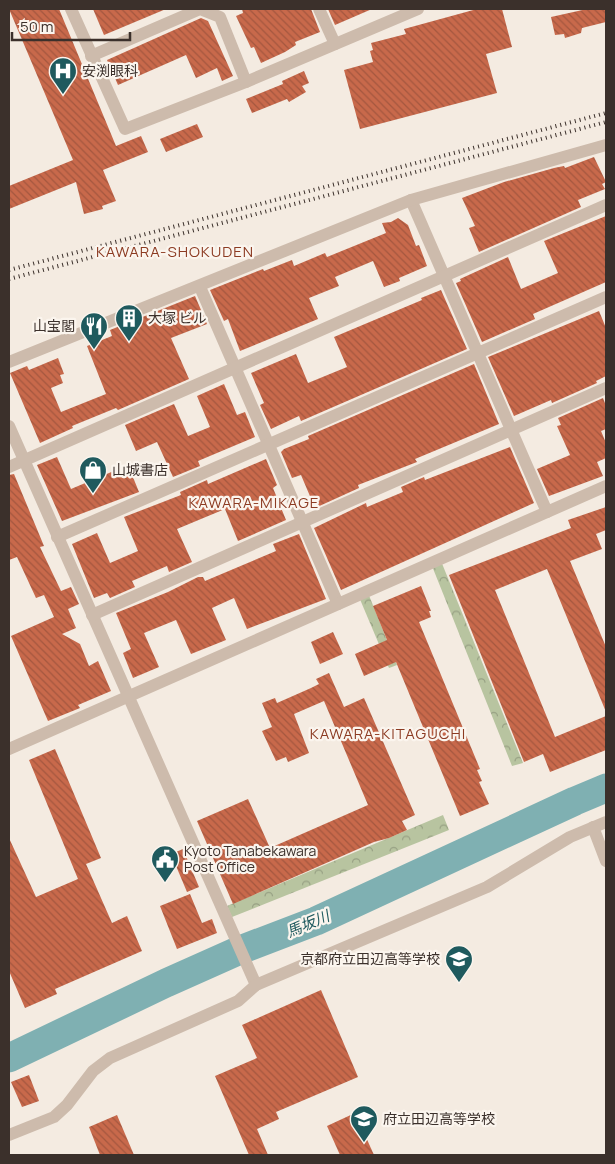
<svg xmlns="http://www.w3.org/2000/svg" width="615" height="1164" font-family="Manrope,'Noto Sans JP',sans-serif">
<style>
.park{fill:url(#park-crowns)}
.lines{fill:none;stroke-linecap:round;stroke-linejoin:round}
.river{stroke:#7fb0b2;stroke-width:29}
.building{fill:url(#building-back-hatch)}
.street{stroke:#cdbbac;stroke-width:12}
.rail{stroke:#3b302b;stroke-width:4;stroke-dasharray:1 4;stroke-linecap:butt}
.labels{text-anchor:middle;stroke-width:4.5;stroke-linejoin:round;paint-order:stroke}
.poi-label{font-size:14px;fill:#3b302b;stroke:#fbf5ee;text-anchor:start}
.neighbourhood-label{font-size:15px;letter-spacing:1px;fill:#8c3b22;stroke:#fbf5ee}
.water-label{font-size:15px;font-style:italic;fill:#1f5a5e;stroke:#fbf5ee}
</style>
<defs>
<pattern id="park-crowns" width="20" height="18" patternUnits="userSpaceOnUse" patternTransform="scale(1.25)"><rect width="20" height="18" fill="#b8c4a0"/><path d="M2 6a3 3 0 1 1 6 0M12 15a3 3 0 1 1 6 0" fill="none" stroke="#97a083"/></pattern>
<pattern id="building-back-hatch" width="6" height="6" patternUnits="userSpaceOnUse" patternTransform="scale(1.25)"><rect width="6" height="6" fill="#c8694b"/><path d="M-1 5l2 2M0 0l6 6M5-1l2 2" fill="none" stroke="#a4573f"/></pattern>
</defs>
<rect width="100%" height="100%" fill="#f4ebe1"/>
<g class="park">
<path d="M441,561L523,763L512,766L432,566Z"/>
<path d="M368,593L397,665L389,668L359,597Z"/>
<path d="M443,815L449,830L232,917L227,906Z"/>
</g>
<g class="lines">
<path class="river" d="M9,1058L166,983L240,950L316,921L575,801L606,788"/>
</g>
<g class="building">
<path d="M9,9H59L116,146L141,136L148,152L103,170L116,201L102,206L103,209L84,214L76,182L9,209V186L73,160Z"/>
<path d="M93,9H166L104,35Z"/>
<path d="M242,9H311L320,32L295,42L296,45L285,52L261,63L254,47L251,48L236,16L243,13Z"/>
<path d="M328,9H372L335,25Z"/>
<path d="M477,9H502L512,47L486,54L497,93L360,129L344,70L373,62L370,51L373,50L371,43L406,34L404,29Z"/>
<path d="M587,9H606V22L582,28L581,33L565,38L564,34L555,35L551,17Z"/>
<path d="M201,18L208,21L233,76L222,81L217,68L196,78L186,55L118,85L107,60Z"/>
<path d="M304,71L309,83L302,86L306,92L289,102L287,99L252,113L246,99L283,84L282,81Z"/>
<path d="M197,124L203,137L166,152L160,139Z"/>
<path d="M594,157L606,182L602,184L605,189L578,200L581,207L479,252L469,228L475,226L462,198L504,182L554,168L564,166L565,168Z"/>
<path d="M606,216V282L533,314L535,319L482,342L456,283L461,281L460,279L508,257L521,289L558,273L544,241Z"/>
<path d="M398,218L408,225L416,246L419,245L427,266L399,278L400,281L384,287L373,261L335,277L339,286L309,298L318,319L240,351L228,319L224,321L210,290L263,269L264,271L292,260L294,266L325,253L327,257L386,233L382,223L391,222Z"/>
<path d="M441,290L467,349L301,421L299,416L271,429L260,405L264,403L251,373L296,354L308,383L347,367L334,337L422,300L421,298Z"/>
<path d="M195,296L207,324L171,338L189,379L118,410L116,408L72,426L73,428L40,443L10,373L27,366L29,370L58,358L64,374L60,375L63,383L51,388L61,412L106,394L87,346L112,336L110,330Z"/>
<path d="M599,311L606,328V376L596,381L597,383L552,403L551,400L514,416L488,357Z"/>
<path d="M474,364L499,424L415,459L417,462L358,485L359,488L315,508L301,475L292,478L281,452L284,449L309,439L308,436Z"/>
<path d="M224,384L237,415L245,412L255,437L198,461L200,466L173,477L157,442L136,451L125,425L174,404L188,436L210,427L197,396Z"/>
<path d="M603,398L606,406V429L601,431L606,443V458L597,462L603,476L549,496L537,469L570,455L557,426L561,425L558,418Z"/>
<path d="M510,447L534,503L341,590L314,528L366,503L367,507L403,492L401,487L424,477L425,480Z"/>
<path d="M57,457L71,489L128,465L139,492L62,521L37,465Z"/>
<path d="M266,459L277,485L273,488L286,520L238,541L225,509L177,529L192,562L169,572L167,566L132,581L135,587L110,598L107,593L94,598L72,544L97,533L110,563L138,551L124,517L181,495L180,492L207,480L208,484Z"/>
<path d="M14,474L44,546L40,547L61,591L71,587L79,604L68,609L76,628L62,634L80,644L89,666L98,661L111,691L78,705L80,708L48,721L11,636L54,617L44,595L36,598L17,557L9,560V475Z"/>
<path d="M606,507V530L596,534L602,549L570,561L606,647V712L547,569L495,590L555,737L606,716V750L550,772L543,754L524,762L449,575L571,528L568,520Z"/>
<path d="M299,534L326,599L247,629L234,598L212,608L226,640L191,654L176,620L144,633L159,667L133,678L123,653L131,649L116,613L168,592L198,577H203L205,581L276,551L273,544Z"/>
<path d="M421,586L431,611H429L431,617L419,622L480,769L477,770L482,781L479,782L489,804L460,816L396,662L364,676L355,654L387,640L373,606Z"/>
<path d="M333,632L343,654L320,664L311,642Z"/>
<path d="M329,673L344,707L364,698L415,815L402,821L407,830L389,838L374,842L233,904L197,821L248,799L270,848L368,805L324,701L294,714L309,753L288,762L286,757L276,761L262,731L272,727L262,703L275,698L277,703L311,688L319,684L316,679Z"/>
<path d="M55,749L101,858L86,864L112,923L127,916L142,951L55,989L57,994L25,1008L9,971V838L36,897L78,879L29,760Z"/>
<path d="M183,849L199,887L187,892L171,854Z"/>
<path d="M190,894L202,923L212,919L217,933L177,949L160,906Z"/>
<path d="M321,990L358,1077L276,1112L279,1119L257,1129L268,1155H249L215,1076L257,1058L242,1025Z"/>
<path d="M29,1075L39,1101L22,1107L11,1082Z"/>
<path d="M355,1113L374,1155H340L327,1126Z"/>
<path d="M117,1115L134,1155H100L89,1127Z"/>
</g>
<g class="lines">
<g class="street">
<path d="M71,9L125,129L246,82L418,9"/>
<path d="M319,9L335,44"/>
<path d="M91,56L200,9L220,17L246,82"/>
<path d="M411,200L547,512"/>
<path d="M200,287L338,604"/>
<path d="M9,362L411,200L606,145"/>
<path d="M9,426L256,985"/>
<path d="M9,467L606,205"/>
<path d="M57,537L606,297"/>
<path d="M92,615L606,388"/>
<path d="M9,749L606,486"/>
<path d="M593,827L606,861"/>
<path d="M9,1135L54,1117L67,1105L93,1071L110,1058L238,1001L256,985L487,887L570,837L606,822"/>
</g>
<g class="rail">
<path d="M9,270L606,113"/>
<path d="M9,279L606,122"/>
</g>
</g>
<defs>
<g id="hospital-pin" transform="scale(1.4375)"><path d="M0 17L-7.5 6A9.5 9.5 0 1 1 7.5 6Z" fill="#1f5a5e" stroke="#fbf5ee"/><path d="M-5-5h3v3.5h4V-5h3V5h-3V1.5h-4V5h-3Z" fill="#fff"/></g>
<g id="building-pin" transform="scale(1.4375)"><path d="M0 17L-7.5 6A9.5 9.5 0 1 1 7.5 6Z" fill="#1f5a5e" stroke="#fbf5ee"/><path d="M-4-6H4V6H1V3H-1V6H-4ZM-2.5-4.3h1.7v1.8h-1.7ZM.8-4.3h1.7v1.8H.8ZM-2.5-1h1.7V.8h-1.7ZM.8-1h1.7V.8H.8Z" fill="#fff"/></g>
<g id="restaurant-pin" transform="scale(1.4375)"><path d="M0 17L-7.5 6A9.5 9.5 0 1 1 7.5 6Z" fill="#1f5a5e" stroke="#fbf5ee"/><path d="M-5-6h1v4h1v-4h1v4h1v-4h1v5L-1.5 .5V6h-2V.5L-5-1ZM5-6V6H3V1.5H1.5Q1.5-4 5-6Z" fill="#fff"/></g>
<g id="shop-pin" transform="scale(1.4375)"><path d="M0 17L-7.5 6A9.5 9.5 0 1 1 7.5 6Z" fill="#1f5a5e" stroke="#fbf5ee"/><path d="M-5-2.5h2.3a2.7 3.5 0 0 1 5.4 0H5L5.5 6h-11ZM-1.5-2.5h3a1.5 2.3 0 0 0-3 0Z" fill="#fff"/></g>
<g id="civic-pin" transform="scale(1.4375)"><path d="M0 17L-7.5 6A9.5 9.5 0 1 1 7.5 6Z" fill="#1f5a5e" stroke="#fbf5ee"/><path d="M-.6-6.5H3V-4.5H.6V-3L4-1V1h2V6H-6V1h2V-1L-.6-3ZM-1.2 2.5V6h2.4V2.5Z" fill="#fff"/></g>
<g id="school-pin" transform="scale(1.4375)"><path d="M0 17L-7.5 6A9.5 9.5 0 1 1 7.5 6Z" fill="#1f5a5e" stroke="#fbf5ee"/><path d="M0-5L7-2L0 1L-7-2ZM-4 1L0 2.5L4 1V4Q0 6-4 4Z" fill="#fff"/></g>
</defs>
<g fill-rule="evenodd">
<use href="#hospital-pin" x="63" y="71"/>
<use href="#building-pin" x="129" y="318"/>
<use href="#restaurant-pin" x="94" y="326"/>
<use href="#shop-pin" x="93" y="470"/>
<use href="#civic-pin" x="165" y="859"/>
<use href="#school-pin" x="459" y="959"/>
<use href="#school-pin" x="364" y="1119"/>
</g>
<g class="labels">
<g class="poi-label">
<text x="82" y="76">安渕眼科</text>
<text x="148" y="323">大塚 ビル</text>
<text x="75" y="331" text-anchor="end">山宝閣</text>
<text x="112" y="475">山城書店</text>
<text x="184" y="856">Kyoto Tanabekawara<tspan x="184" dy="16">Post Office</tspan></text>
<text x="440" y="964" text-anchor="end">京都府立田辺高等学校</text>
<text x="383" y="1124">府立田辺高等学校</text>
</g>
<g class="neighbourhood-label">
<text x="175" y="257">KAWARA-SHOKUDEN</text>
<text x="254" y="508">KAWARA-MIKAGE</text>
<text x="388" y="739">KAWARA-KITAGUCHI</text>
</g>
<g class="water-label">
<text transform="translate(308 924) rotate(-23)" y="5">馬坂川</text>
</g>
</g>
<rect width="615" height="1164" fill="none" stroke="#3b302b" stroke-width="20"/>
<path d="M12 32v8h118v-8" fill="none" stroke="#3b302b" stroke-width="2.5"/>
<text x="20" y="32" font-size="15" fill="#3b302b" stroke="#fbf5ee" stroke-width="4" paint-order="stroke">50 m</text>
</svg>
